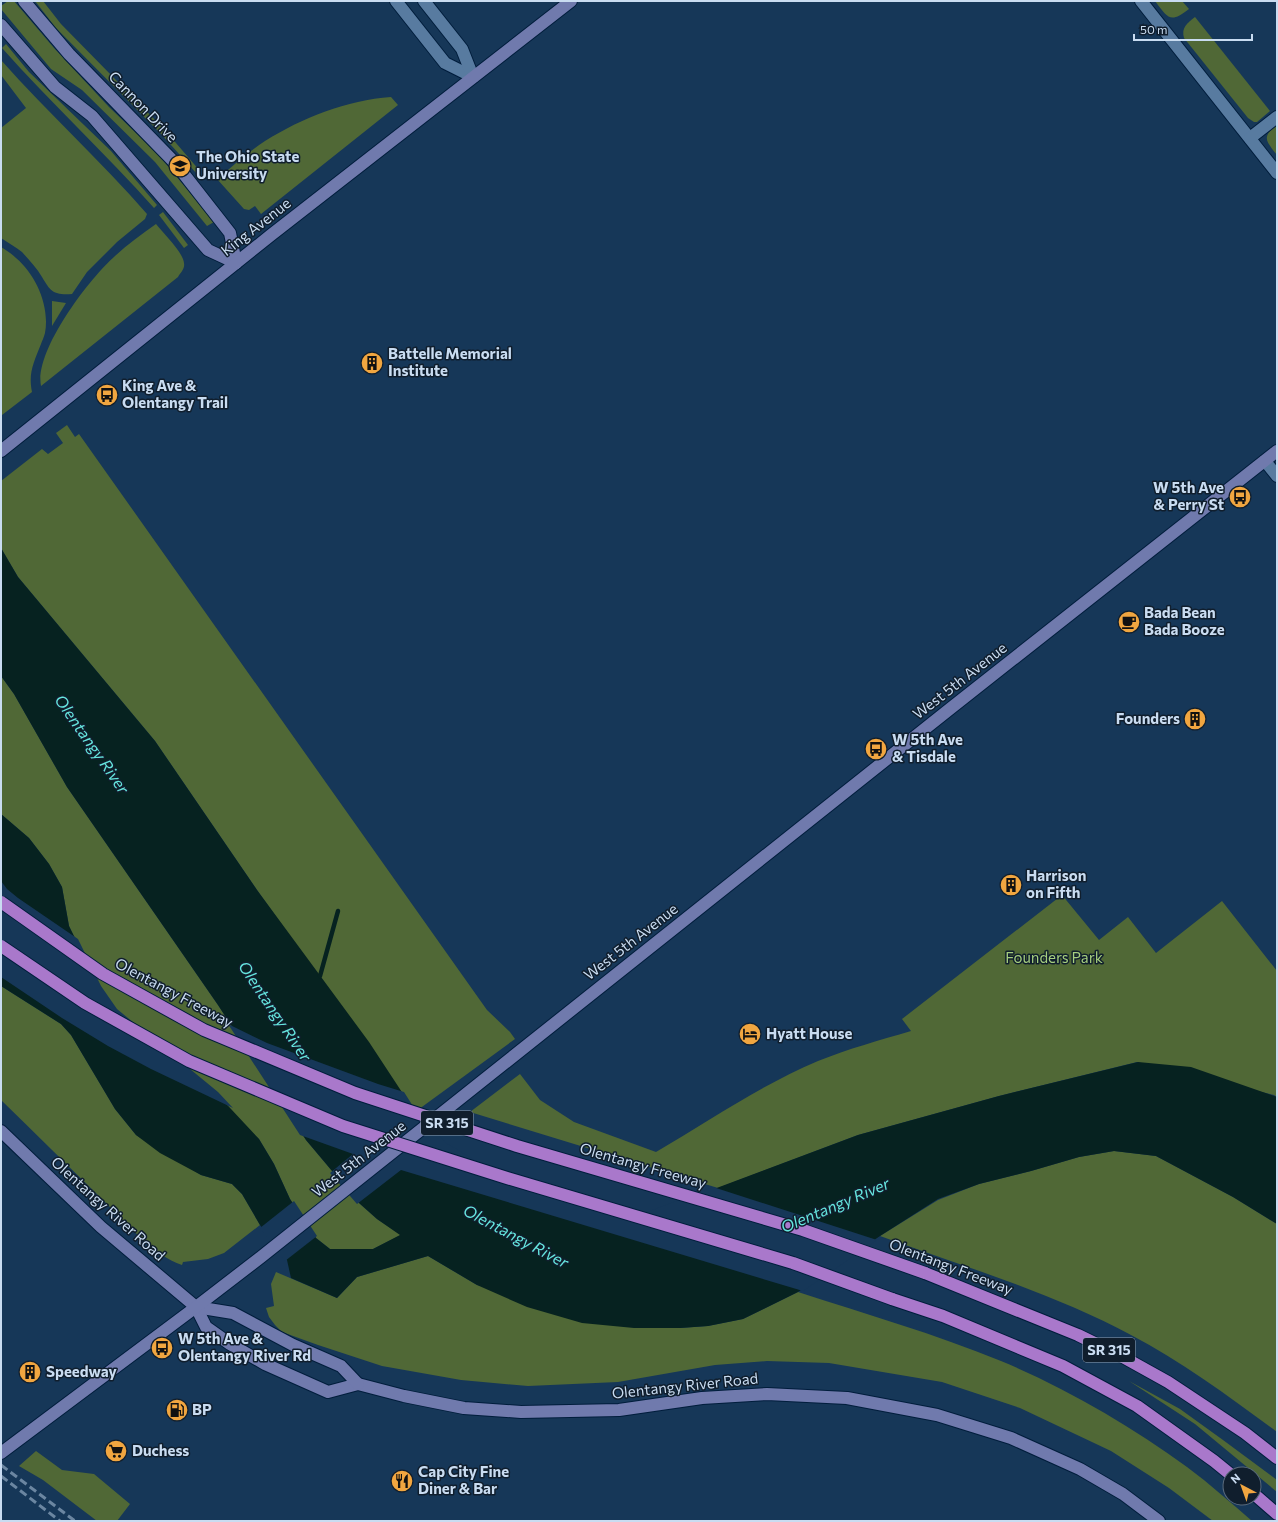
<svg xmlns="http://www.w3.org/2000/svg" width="1278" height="1522" font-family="Commissioner,sans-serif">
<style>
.green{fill:#506836}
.water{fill:#062220}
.pier{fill:#163758}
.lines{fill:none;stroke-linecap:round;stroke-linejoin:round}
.stream{stroke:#062220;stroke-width:4.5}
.street-casing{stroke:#001d3c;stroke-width:14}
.secondary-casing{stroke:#001d3c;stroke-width:14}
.highway-casing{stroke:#001d3c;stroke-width:14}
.street{stroke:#587ba0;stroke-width:12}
.secondary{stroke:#707aad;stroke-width:12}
.highway{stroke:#a978cb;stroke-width:12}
.rail{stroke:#6b86a1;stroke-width:3;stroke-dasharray:8 4;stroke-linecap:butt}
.highway-bridge-casing{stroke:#001d3c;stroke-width:14;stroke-linecap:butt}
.highway-bridge{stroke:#a978cb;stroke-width:12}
.labels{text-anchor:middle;stroke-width:3;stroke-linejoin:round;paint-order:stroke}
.shield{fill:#101e2d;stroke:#92a3b6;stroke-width:1}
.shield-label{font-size:14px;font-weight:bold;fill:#c9dcf1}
.street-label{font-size:15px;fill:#c9dcf1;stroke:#101e2d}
.poi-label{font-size:15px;font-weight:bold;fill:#c9dcf1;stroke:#101e2d;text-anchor:start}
.park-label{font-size:15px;fill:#a6ce7f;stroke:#101e2d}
.water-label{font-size:16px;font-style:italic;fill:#65e5de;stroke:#101e2d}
</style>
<rect width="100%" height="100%" fill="#163758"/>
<g class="green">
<path d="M8,1H14L54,48L109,107L157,153L214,222L207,226L155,162L82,90L51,69L1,9V6Z"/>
<path d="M35,1H43L61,24L164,129L200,171L197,174L162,135L56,28Z"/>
<path d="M1155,1H1182L1189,9C1170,24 1168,18 1155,1Z"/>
<path d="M1195,17L1270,111L1257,122H1254L1248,118L1184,38C1181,28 1187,23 1195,17Z"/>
<path d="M6,44L29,72L111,151L157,205L154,208C105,153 51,103 2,48Z"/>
<path d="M1,60C48,113 101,161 147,214L145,219L117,242L87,272L72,294C53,295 51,292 42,277C37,268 29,260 22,252C16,247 8,243 1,238V128L26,108L1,75Z"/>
<path d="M391,97L398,105L261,214L255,206L249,210L244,209L217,179C233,166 248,152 265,141C302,118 347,100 391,97Z"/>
<path d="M1277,125V155C1266,141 1261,137 1277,125Z"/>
<path d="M163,212L188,245L184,248L159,215Z"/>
<path d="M156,224C163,233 183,252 184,263C185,269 181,272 178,277L41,386C34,351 89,279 115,256C128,244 142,234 156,224Z"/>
<path d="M1,247C6,250 12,254 16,258C36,275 50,306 45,333C44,337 42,341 41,344C34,362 28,373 32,392L2,415Z"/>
<path d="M52,301L66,303L52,326Z"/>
<path d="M67,425L75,437L79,434L487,1010L510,1032L515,1039L415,1112L257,890L155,741L18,577L1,548V481L42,449L48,454L63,443L56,433Z"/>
<path d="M1,676L14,694L67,787L218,1005L306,1140L359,1203L377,1219L401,1235L373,1249H330L316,1238L290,1199L274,1164L259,1139L116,1011L99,987L69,926L62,887L49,864L29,838L1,814Z"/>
<path d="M1062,895L1099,940L1128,917L1156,953L1222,901L1277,971V1097L1274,1095L1137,1062L999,1096L858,1135L718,1188L470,1112L520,1074L540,1100L574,1122L656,1152C709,1121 761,1085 818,1061C848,1049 880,1040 911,1031L902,1019Z"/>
<path d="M1,986L61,1024L71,1035L115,1109L136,1135L201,1175L232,1184L242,1194L260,1225L224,1253L208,1259L183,1262L182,1265C154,1256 124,1221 102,1199C68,1166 35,1133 1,1100Z"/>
<path d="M1114,1151L1156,1156L1233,1197L1277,1224V1432C1230,1397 1182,1362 1131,1335C1052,1293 963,1266 880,1236L938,1200L979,1184L1031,1171L1079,1157Z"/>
<path d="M428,1256L477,1285L680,1328L708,1326L743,1319L798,1292C866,1314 935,1334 1001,1361C1066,1388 1131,1426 1187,1467C1210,1484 1231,1503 1252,1521H1213L1169,1488L1111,1451L1020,1408L942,1382L829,1363L767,1361L715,1365L618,1382L528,1386L461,1380L382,1366L318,1345L282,1332L275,1325L269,1317L266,1308L274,1306L271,1284L276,1272L337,1298L357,1277Z"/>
<path d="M1129,1381L1180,1409L1223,1440L1277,1480V1492L1195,1424Z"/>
<path d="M36,1451L62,1470L94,1474L130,1504L117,1521H97L43,1480L19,1466Z"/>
</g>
<path class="water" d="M1,548L18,577L155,741L257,890L369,1042L415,1112L445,1145L499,1177L642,1216L858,1135L999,1096L1138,1062L1191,1067L1277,1097V1224L1233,1197L1156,1156L1114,1151L1079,1157L1031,1171L979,1184L938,1199L880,1236L798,1292L743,1319L708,1326L680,1328H634L582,1323L527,1307L477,1285L428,1256L357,1277L337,1298L291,1278L287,1260L260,1225L242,1194L232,1184L201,1175L160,1153L136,1135L115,1109L71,1035L61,1024L1,986V814L29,838L49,864L62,887L69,926L99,987L116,1011L217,1094L259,1139L274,1164L290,1199L316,1238L330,1249H373L400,1235L377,1219L359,1203L306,1140L218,1005L67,787L14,694L1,676Z"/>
<g class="pier">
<path d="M1,881L7,889L18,898L78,939L101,986L117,1009L218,1092L233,1108L151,1069L108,1046L62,1018L1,977Z"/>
<path d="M228,1024L267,1043L378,1084L404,1092L416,1111L446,1143L500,1175L642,1214L713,1187L877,1240L803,1291L401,1170L357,1204L330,1173L353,1154L300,1135Z"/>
<path d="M294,1201L317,1236L285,1261L260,1228Z"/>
</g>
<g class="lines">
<path class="stream" d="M320,976L338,911"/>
<g class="street-casing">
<g id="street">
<path d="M396,1L445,63L473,77"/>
<path d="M424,1L462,49L473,77"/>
<path d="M1141,1L1277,173"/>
<path d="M1250,138L1277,117"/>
<path d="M1265,461L1277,476"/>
</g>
</g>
<g class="secondary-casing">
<g id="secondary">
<path d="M24,1L69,54L176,164L230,233L236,263"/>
<path d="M1,25L55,87L92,116L208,250L236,263"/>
<path d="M1,451L271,235L571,1"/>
<path d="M1,1131L101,1227L196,1307L206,1327L230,1344L265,1364L328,1392L358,1384L404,1396L464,1408L521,1412L619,1410L702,1398L767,1394L847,1398L937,1415L1011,1438L1080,1469L1123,1494L1159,1521"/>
<path d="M196,1307L233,1313L293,1345L341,1366L358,1384"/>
<path d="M1,1453L196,1307L261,1257L951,708L1277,451"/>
</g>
</g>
<g class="highway-casing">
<g id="highway">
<path d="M925,1273L1078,1335L1123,1357L1168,1382L1245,1433L1277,1458"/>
<path d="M892,1299L943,1316L1063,1366L1137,1406L1214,1461L1230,1474"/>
<path d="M1254,1494L1277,1514"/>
</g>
</g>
<use href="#street" class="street"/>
<use href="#secondary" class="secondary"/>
<use href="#highway" class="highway"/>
<g class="rail">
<path d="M1,1465L75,1521"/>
<path d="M1,1476L60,1521"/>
</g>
<g class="highway-bridge-casing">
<g id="highway-bridge">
<path d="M1,902L103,974L204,1030L355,1093L517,1146L803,1230L925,1273"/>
<path d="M1,946L85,1003L189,1061L343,1126L507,1178L793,1263L892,1299"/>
</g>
</g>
<use href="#highway-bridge" class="highway-bridge"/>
</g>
<defs>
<g id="university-disc" transform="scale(1.15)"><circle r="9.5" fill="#f1a640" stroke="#101e2d"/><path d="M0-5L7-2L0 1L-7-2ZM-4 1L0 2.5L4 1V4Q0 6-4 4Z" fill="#111"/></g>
<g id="building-disc" transform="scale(1.15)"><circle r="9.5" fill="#f1a640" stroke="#101e2d"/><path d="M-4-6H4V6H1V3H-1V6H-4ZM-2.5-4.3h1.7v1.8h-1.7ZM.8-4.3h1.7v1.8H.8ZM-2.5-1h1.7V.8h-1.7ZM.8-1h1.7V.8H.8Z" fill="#111"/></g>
<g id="bus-disc" transform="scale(1.15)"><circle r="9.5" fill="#f1a640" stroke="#101e2d"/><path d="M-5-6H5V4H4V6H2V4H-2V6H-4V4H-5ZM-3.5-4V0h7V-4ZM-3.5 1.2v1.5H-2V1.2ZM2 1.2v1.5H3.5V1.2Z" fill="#111"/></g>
<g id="cafe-disc" transform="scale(1.15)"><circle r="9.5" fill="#f1a640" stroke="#101e2d"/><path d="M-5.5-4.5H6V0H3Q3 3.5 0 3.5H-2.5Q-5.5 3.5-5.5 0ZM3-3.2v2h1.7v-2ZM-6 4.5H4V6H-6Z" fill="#111"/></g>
<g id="hotel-disc" transform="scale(1.15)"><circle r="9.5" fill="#f1a640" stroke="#101e2d"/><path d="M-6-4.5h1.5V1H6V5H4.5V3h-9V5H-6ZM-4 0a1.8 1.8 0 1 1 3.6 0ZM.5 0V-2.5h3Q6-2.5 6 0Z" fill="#111"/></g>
<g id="fuel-disc" transform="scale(1.15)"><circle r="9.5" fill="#f1a640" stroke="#101e2d"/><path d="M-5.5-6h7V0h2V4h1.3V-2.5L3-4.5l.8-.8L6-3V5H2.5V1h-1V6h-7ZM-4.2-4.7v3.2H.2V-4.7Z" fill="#111"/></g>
<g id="supermarket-disc" transform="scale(1.15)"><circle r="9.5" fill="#f1a640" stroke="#101e2d"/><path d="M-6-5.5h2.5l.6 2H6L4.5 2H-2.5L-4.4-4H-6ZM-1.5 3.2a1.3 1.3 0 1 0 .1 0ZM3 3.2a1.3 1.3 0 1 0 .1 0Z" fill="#111"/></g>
<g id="restaurant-disc" transform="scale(1.15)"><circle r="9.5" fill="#f1a640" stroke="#101e2d"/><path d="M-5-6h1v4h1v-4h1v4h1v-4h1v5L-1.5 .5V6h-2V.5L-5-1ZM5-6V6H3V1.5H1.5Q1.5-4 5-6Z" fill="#111"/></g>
</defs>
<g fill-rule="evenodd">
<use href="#university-disc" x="180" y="166"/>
<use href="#building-disc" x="372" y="363"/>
<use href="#bus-disc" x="107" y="395"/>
<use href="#bus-disc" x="1240" y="497"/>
<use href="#cafe-disc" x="1129" y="622"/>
<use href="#building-disc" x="1195" y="719"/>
<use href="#bus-disc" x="876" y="749"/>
<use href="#building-disc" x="1011" y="885"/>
<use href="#hotel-disc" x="750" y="1034"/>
<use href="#bus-disc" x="162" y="1348"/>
<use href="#building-disc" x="30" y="1372"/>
<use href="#fuel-disc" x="177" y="1410"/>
<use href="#supermarket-disc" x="116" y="1451"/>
<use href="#restaurant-disc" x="402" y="1481"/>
</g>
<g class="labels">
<g class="shield">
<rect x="421" y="1111" width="52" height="24" rx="3"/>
<rect x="1083" y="1338" width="52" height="24" rx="3"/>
</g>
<g class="shield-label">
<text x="447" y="1128">SR 315</text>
<text x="1109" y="1355">SR 315</text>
</g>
<g class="street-label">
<text transform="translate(143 107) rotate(46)" y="5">Cannon Drive</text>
<text transform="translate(256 227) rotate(-38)" y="5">King Avenue</text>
<text transform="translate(960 681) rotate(-38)" y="5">West 5th Avenue</text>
<text transform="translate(631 942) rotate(-38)" y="5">West 5th Avenue</text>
<text transform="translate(174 993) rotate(28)" y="5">Olentangy Freeway</text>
<text transform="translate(359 1159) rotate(-38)" y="5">West 5th Avenue</text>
<text transform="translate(643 1166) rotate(16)" y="5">Olentangy Freeway</text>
<text transform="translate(108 1209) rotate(42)" y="5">Olentangy River Road</text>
<text transform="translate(951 1267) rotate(21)" y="5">Olentangy Freeway</text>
<text transform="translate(685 1386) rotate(-6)" y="5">Olentangy River Road</text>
</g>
<g class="poi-label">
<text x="196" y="162">The Ohio State<tspan x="196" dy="17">University</tspan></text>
<text x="388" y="359">Battelle Memorial<tspan x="388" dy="17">Institute</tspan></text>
<text x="122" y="391">King Ave &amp;<tspan x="122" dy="17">Olentangy Trail</tspan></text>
<text x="1224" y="493" text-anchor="end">W 5th Ave<tspan x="1224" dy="17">&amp; Perry St</tspan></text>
<text x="1144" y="618">Bada Bean<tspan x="1144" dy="17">Bada Booze</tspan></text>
<text x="1180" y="724" text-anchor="end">Founders</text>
<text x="892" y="745">W 5th Ave<tspan x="892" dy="17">&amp; Tisdale</tspan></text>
<text x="1026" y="881">Harrison<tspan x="1026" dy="17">on Fifth</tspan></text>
<text x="766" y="1039">Hyatt House</text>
<text x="178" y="1344">W 5th Ave &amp;<tspan x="178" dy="17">Olentangy River Rd</tspan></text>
<text x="46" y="1377">Speedway</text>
<text x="192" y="1415">BP</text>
<text x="132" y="1456">Duchess</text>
<text x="418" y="1477">Cap City Fine<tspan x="418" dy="17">Diner &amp; Bar</tspan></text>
</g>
<g class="park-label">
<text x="1054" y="963">Founders Park</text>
</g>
<g class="water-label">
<text transform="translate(92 744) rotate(55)" y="6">Olentangy River</text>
<text transform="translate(275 1011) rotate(56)" y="6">Olentangy River</text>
<text transform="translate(835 1205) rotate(-23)" y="6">Olentangy River</text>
<text transform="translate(516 1236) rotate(28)" y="6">Olentangy River</text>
</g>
</g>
<rect width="1278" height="1522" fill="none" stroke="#c9dcf1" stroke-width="4"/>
<g transform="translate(1242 1486) rotate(319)"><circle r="19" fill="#101e2d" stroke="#5a6a7b"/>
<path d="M0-3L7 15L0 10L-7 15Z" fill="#f1a640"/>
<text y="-6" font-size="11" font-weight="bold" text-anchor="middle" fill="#c9dcf1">N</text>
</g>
<path d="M1134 34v6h118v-6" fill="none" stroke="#c9dcf1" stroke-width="2"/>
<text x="1140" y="34" font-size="12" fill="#c9dcf1" stroke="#101e2d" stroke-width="3" paint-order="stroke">50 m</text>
</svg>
